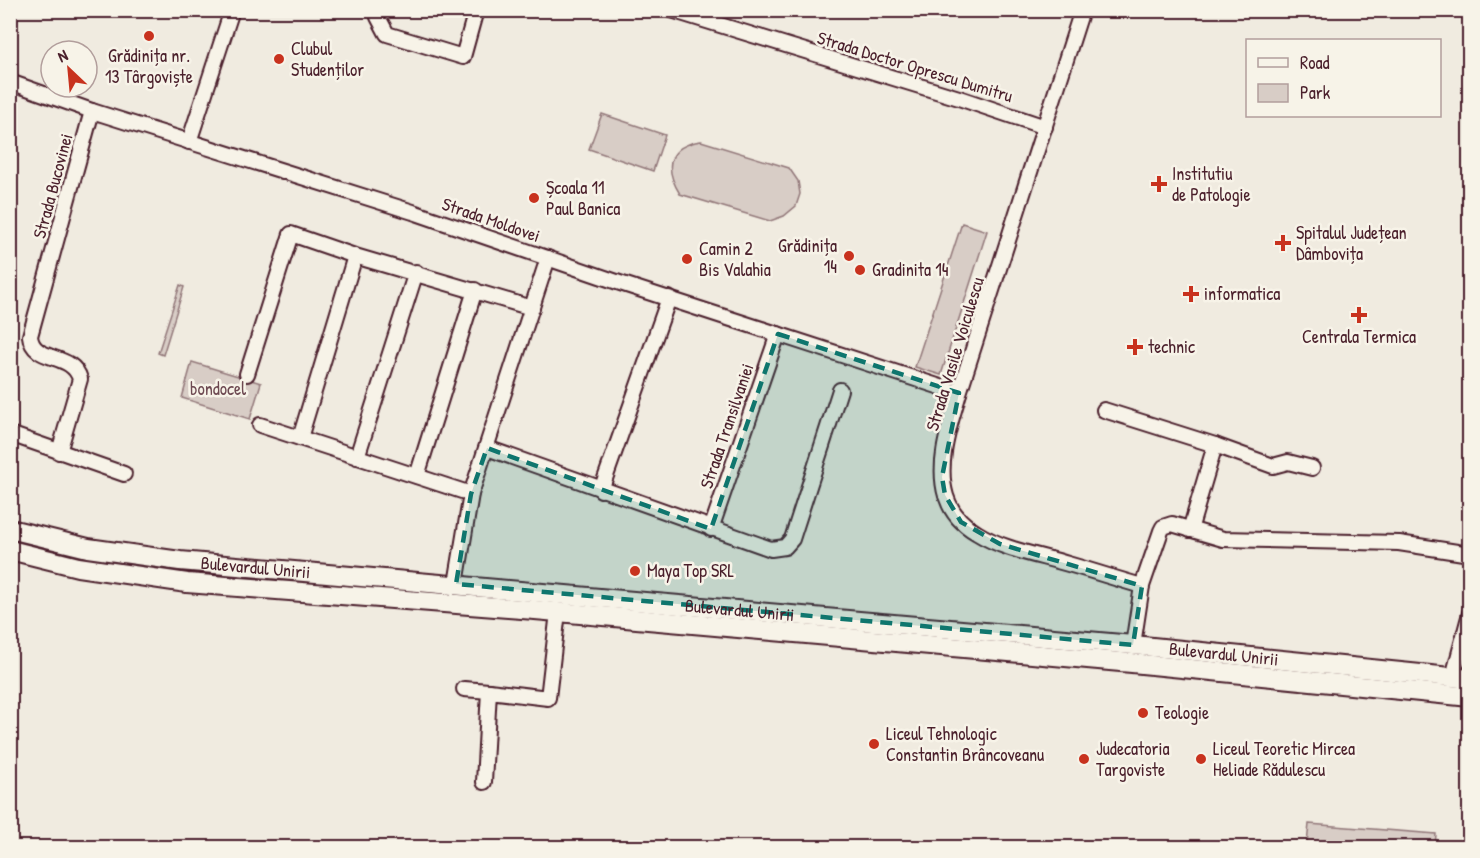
<svg xmlns="http://www.w3.org/2000/svg" width="1480" height="858" font-family="'Patrick Hand',sans-serif">
<style>
.green{fill:#d8cdc6;stroke:#917678;stroke-width:1.5}
.lines{fill:none;stroke-linecap:round;stroke-linejoin:round}
.minor-casing{stroke:#4a1f2b;stroke-width:18}
.secondary-casing{stroke:#4a1f2b;stroke-width:22}
.minor{stroke:#f7f3e8;stroke-width:14}
.secondary{stroke:#f7f3e8;stroke-width:18}
.marked{fill:#0f766e;fill-opacity:0.2;stroke:#0f766e;stroke-width:4.5;stroke-dasharray:12 8;stroke-linejoin:round}
.poi-dot{fill:#c8321e;stroke:#f7f3e8;stroke-width:2}
.labels{text-anchor:middle;stroke-width:5;stroke-linejoin:round;paint-order:stroke}
.poi-label{font-size:18px;fill:#4a1f2b;stroke:#f7f3e8;text-anchor:start}
.street-label{font-size:18px;fill:#4a1f2b;stroke:#f7f3e8}
.park-label{font-size:18px;fill:#6e4a52;stroke:#f7f3e8}
</style>
<rect width="100%" height="100%" fill="#f0ebe0"/>
<filter id="ink" filterUnits="userSpaceOnUse"><feTurbulence type="fractalNoise" baseFrequency=".0167" numOctaves="2"/><feDisplacementMap in="SourceGraphic" scale="12" xChannelSelector="R" yChannelSelector="G"/><feConvolveMatrix kernelMatrix="1 2 1 2 8 2 1 2 1" color-interpolation-filters="sRGB"/></filter>
<g filter="url(#ink)">
<g class="green">
<path d="M602,114L665,135L653,171L589,149Z"/>
<path d="M701,141L789,168L798,181L800,194L796,206L784,216L770,221L680,194C663,167 668,146 701,141Z"/>
<path d="M962,223L987,231L941,375L915,367Z"/>
<path d="M180,285L184,287L163,355L158,353Z"/>
<path d="M192,362L261,383L250,419L182,398Z"/>
<path d="M1309,824L1436,834L1435,847L1349,848L1307,844Z"/>
</g>
<g class="lines">
<g class="minor-casing">
<g id="minor">
<path d="M379,10L378,17L387,34L463,57L476,10"/>
<path d="M671,10L959,98L1045,127"/>
<path d="M1082,10L959,393C950,425 936,463 946,496C951,512 963,525 977,533C1004,550 1038,555 1068,564C1093,571 1117,579 1142,586"/>
<path d="M10,82L92,111L413,212L620,283L959,393"/>
<path d="M189,142L232,10"/>
<path d="M247,374L291,234L355,256"/>
<path d="M1104,410L1215,445L1273,466L1288,462L1312,468"/>
<path d="M260,425L471,494"/>
<path d="M10,434L124,474"/>
<path d="M300,438L355,256L532,308"/>
<path d="M487,448L771,549L785,547L792,539L840,390"/>
<path d="M59,452L80,379C72,351 33,364 30,336L92,111"/>
<path d="M357,457L416,272"/>
<path d="M417,476L475,290"/>
<path d="M601,490L669,298"/>
<path d="M711,529L778,334"/>
<path d="M1190,530L1215,445"/>
<path d="M456,584L471,494L548,258"/>
<path d="M1133,645L1142,586L1161,531L1163,527L1172,524L1223,539L1399,543L1470,554"/>
<path d="M1453,677L1470,613"/>
<path d="M464,689L489,691"/>
<path d="M484,782L489,691L548,698L558,612"/>
</g>
</g>
<g class="secondary-casing">
<g id="secondary">
<path id="s1" d="M10,529L88,548L180,561L1133,645L1470,679"/>
<path d="M10,550L78,567L187,583L535,610L1132,663L1470,697"/>
</g>
</g>
<use href="#minor" class="minor"/>
<use href="#secondary" class="secondary"/>
</g>
</g>
<path class="marked" d="M778,334L959,393L942,477L945,495L961,522L1000,544L1142,586L1133,645L456,584L471,494L487,448L711,529Z"/>
<g class="poi-dot">
<circle cx="149" cy="36" r="6"/>
<circle cx="279" cy="59" r="6"/>
<path d="M1156 175h6v6h6v6h-6v6h-6v-6h-6v-6h6z"/>
<circle cx="534" cy="198" r="6"/>
<path d="M1280 234h6v6h6v6h-6v6h-6v-6h-6v-6h6z"/>
<circle cx="849" cy="256" r="6"/>
<circle cx="687" cy="259" r="6"/>
<circle cx="860" cy="270" r="6"/>
<path d="M1188 285h6v6h6v6h-6v6h-6v-6h-6v-6h6z"/>
<path d="M1356 306h6v6h6v6h-6v6h-6v-6h-6v-6h6z"/>
<path d="M1132 338h6v6h6v6h-6v6h-6v-6h-6v-6h6z"/>
<circle cx="635" cy="571" r="6"/>
<circle cx="1143" cy="713" r="6"/>
<circle cx="874" cy="744" r="6"/>
<circle cx="1084" cy="759" r="6"/>
<circle cx="1201" cy="759" r="6"/>
</g>
<g class="labels">
<g class="poi-label">
<text x="291" y="55">Clubul<tspan x="291" dy="21">Studenților</tspan></text>
<text x="149" y="62" text-anchor="middle">Grădinița nr.<tspan x="149" dy="21">13 Târgoviște</tspan></text>
<text x="1172" y="180">Institutiu<tspan x="1172" dy="21">de Patologie</tspan></text>
<text x="546" y="194">Școala 11<tspan x="546" dy="21">Paul Banica</tspan></text>
<text x="1296" y="239">Spitalul Județean<tspan x="1296" dy="21">Dâmbovița</tspan></text>
<text x="837" y="252" text-anchor="end">Grădinița<tspan x="837" dy="21">14</tspan></text>
<text x="699" y="255">Camin 2<tspan x="699" dy="21">Bis Valahia</tspan></text>
<text x="872" y="276">Gradinita 14</text>
<text x="1204" y="300">informatica</text>
<text x="1359" y="343" text-anchor="middle">Centrala Termica</text>
<text x="1148" y="353">technic</text>
<text x="647" y="577">Maya Top SRL</text>
<text x="1155" y="719">Teologie</text>
<text x="886" y="740">Liceul Tehnologic<tspan x="886" dy="21">Constantin Brâncoveanu</tspan></text>
<text x="1096" y="755">Judecatoria<tspan x="1096" dy="21">Targoviste</tspan></text>
<text x="1213" y="755">Liceul Teoretic Mircea<tspan x="1213" dy="21">Heliade Rădulescu</tspan></text>
</g>
<g class="street-label">
<text transform="translate(915 67) rotate(17)" y="6">Strada Doctor Oprescu Dumitru</text>
<text transform="translate(53 186) rotate(-75)" y="6">Strada Bucovinei</text>
<text transform="translate(491 220) rotate(19)" y="6">Strada Moldovei</text>
<text transform="translate(955 354) rotate(-73)" y="6">Strada Vasile Voiculescu</text>
<text transform="translate(727 426) rotate(-71)" y="6">Strada Transilvaniei</text>
<text dy="6" stroke="none"><textPath href="#s1" startOffset="249">Bulevardul Unirii</textPath></text>
<text dy="6" stroke="none"><textPath href="#s1" startOffset="735">Bulevardul Unirii</textPath></text>
<text dy="6" stroke="none"><textPath href="#s1" startOffset="1221">Bulevardul Unirii</textPath></text>
</g>
<g class="park-label">
<text x="218" y="395">bondocel</text>
</g>
</g>
<rect width="1480" height="858" fill="none" stroke="#f7f3e8" stroke-width="36"/>
<rect x="18" y="18" width="1444" height="822" fill="none" stroke="#4a1f2b" stroke-width="2" filter="url(#ink)"/>
<rect x="1246" y="39" width="195" height="78" fill="#f7f3e8" stroke="#b29e9c" stroke-width="1.5"/>
<rect x="1258" y="58" width="30" height="9" fill="#f7f3e8" stroke="#b29e9c" stroke-width="1.5"/>
<text x="1300" y="69" font-size="18" fill="#4a1f2b">Road</text>
<rect x="1258" y="84" width="30" height="18" fill="#d8cdc6" stroke="#b29e9c" stroke-width="1.5"/>
<text x="1300" y="99" font-size="18" fill="#4a1f2b">Park</text>
<g transform="translate(69 69) rotate(334)"><circle r="28" fill="#f7f3e8" stroke="#b29e9c" stroke-width="1.5"/>
<path d="M0-4.5L10 22L0 15L-10 22Z" fill="#c8321e"/>
<text y="-9" font-size="16" font-weight="bold" text-anchor="middle" fill="#4a1f2b">N</text>
</g>
</svg>
